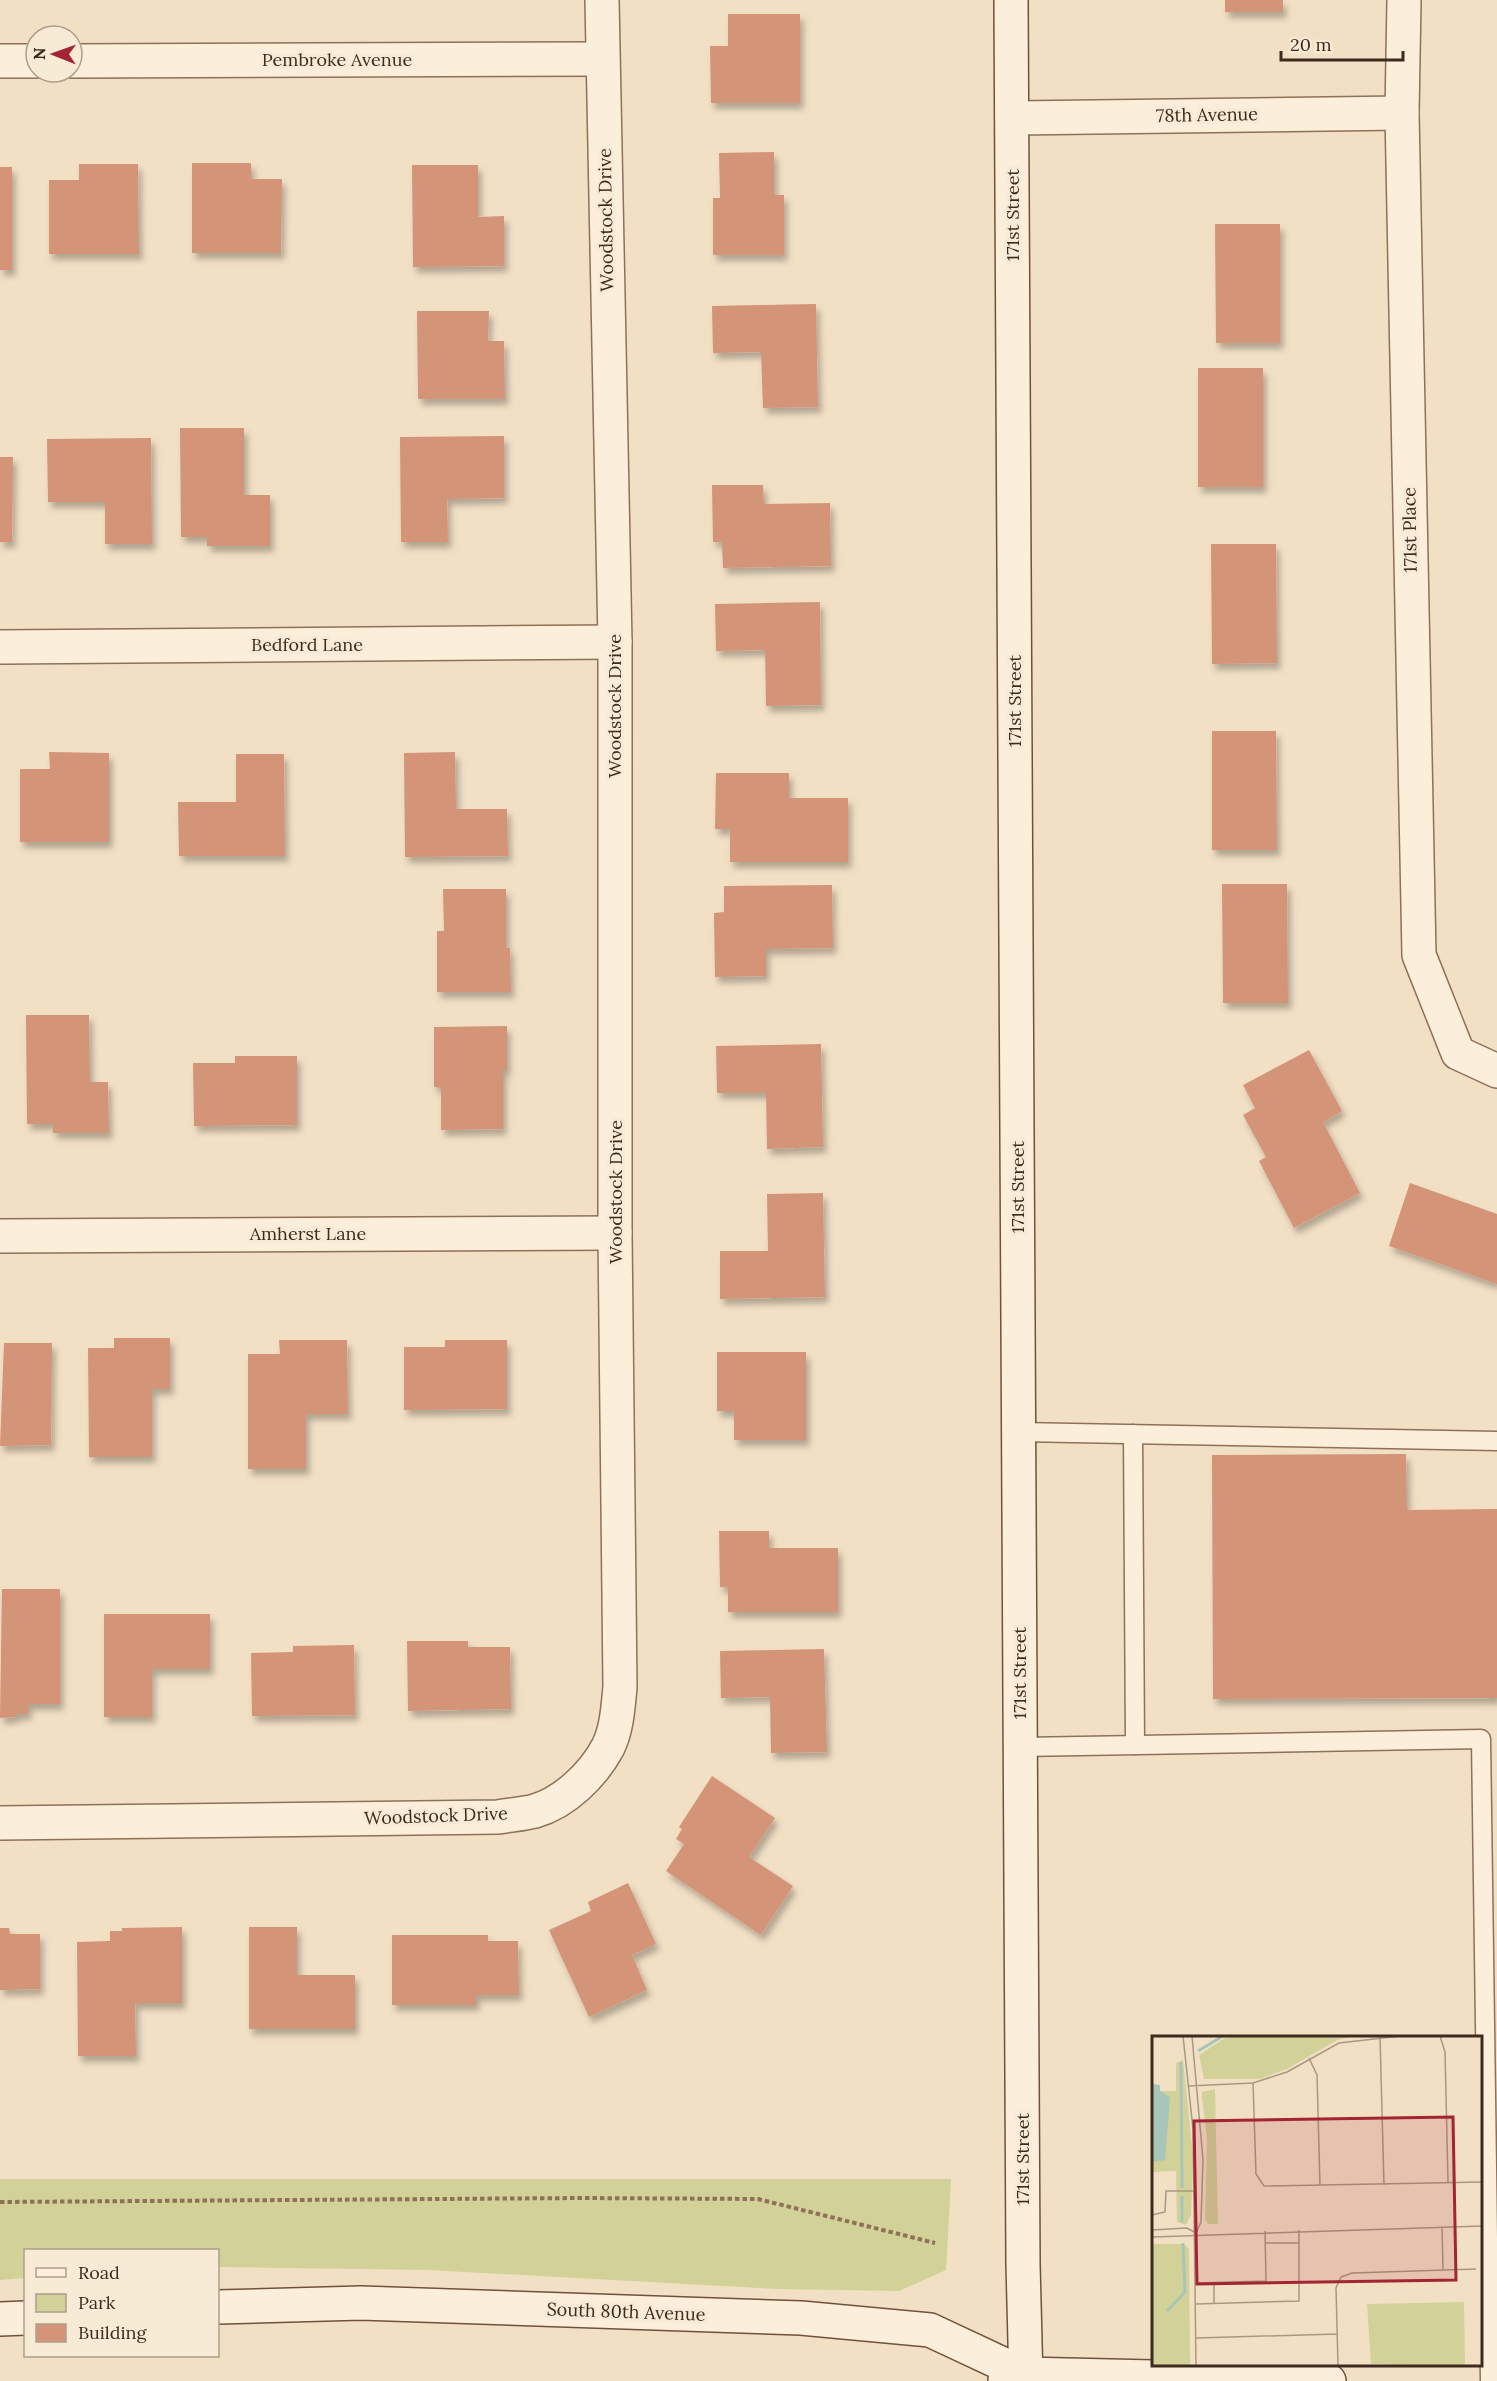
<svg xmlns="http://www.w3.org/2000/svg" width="1497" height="2381" font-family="Lora,serif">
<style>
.green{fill:#d1d198}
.building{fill:#d39478;filter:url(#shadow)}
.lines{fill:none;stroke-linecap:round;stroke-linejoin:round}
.lane-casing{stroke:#8f7059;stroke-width:21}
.street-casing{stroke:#8f7059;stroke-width:36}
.secondary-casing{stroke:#71513c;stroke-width:36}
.path{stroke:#8f7059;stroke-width:4;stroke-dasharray:4.5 3;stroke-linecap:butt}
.lane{stroke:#fbeeda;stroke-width:18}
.street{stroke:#fbeeda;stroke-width:33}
.secondary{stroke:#fbeeda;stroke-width:33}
.labels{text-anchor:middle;stroke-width:6;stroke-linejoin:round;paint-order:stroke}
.street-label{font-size:18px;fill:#3e2a1e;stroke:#f8ebd6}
.inset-river{fill:none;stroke:#a7c5b9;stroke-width:3}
.inset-road{fill:none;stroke:#aa9782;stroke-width:1.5}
.view{fill:#a32432;fill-opacity:0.15;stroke:#a32432;stroke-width:3}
.inset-edge{fill:none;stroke:#3e2a1e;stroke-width:3}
</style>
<defs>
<filter id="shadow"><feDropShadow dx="3.5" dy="6" stdDeviation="3" flood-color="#0004"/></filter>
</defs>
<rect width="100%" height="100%" fill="#f2e0c5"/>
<path class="green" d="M0,2179H951L946,2270L899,2291L777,2289L428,2270L218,2267V2250H26L25,2278L0,2280Z"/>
<g class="building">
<rect x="1225" y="0" width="58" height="12"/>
<path d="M728,14H800V103H711L710,46H728Z"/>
<path d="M774,152V195H784V255H713V198H720L719,153Z"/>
<path d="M192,163H251V179H282L281,253H192Z"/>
<path d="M79,164H138L139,254H49V180H79Z"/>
<path d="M412,165H478V217L504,216V266L413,267Z"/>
<rect x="0" y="167" width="12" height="103"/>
<path d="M1215,224H1280V343H1216Z"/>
<path d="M816,304L818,407L763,408L761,352L713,353L712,306Z"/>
<path d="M417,311H489L488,341H504L505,399H418Z"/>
<rect x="1198" y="368" width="65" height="119"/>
<path d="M180,428H244V495H270V546H207V537H181Z"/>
<path d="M504,436V498L447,499L448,542H401L400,437Z"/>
<path d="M151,438L152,544H105V502H48L47,439Z"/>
<path d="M0,457H13L12,542H0Z"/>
<path d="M712,485H763L764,504L830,503L831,566L723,568L722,542H713Z"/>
<path d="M1211,544H1276L1277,663L1212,664Z"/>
<path d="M820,602L821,705L766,706L765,650L716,651L715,604Z"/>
<path d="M1212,731H1276L1277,850H1212Z"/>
<path d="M49,752L109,753V842H20V769H50Z"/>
<path d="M455,752L456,809H507L508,856L405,857L404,753Z"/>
<path d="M236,754H284L285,856H179L178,802H236Z"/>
<path d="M716,773H789V798H848V862H730V829H715Z"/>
<path d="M1222,884H1287L1288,1003H1223Z"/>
<path d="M832,885L833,948L766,949V976L715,977L714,913L724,912V886Z"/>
<path d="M443,889H506V948H510L511,992H437V931H444Z"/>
<path d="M26,1015H89L90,1082H108L109,1133H53V1124H27Z"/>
<path d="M507,1026V1070H503V1129L441,1130V1088L434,1087V1027Z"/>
<path d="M821,1044L823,1147L767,1149L766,1093H717L716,1046Z"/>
<path d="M1309,1050L1342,1111L1323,1122L1360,1193L1294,1228L1259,1161L1266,1157L1243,1115L1255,1108L1243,1085Z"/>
<path d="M235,1056H297V1125L194,1126L193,1063H235Z"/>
<path d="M1410,1183L1497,1214V1284L1389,1246Z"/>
<path d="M823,1193L825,1297L720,1299V1251H768L767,1194Z"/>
<path d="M114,1338H170V1389H152V1457H89L88,1348H114Z"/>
<path d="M279,1340H347L348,1414H306V1469H248V1354H280Z"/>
<path d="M445,1340H507V1409L404,1410V1347H445Z"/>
<path d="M4,1343H52L51,1445L0,1446Z"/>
<path d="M717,1352H806V1440H734V1411H717Z"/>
<path d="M1406,1454L1407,1510L1497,1509V1698L1213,1699L1212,1455Z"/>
<path d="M719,1531H769V1548H838V1612H728V1587H720Z"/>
<path d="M2,1589H60V1704H28V1714H16V1717L0,1718Z"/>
<path d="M104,1614H210V1669H152V1717H104Z"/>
<path d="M407,1641H468V1647H510L511,1709L408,1711Z"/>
<path d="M354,1645L355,1715L252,1716L251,1653L293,1652V1646Z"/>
<path d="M824,1649L827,1752L771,1753L770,1697L721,1698L720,1651Z"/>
<path d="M712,1776L775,1818L749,1857L793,1886L761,1935L666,1871L684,1844L676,1839L682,1829L679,1827Z"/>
<path d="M628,1883L656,1944L632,1955L647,1990L589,2017L549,1930L591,1911L588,1902Z"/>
<path d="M182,1927V2003H135L136,2056H78L77,1942L110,1941V1931H122V1928Z"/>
<path d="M249,1927H297V1975H355V2029H249Z"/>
<path d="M0,1928H9L10,1934H40V1989L0,1990Z"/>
<path d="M392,1935H488V1941H518L519,1995H476V2005H392Z"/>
</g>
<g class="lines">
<g class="lane-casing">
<g id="lane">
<path d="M1019,1432L1497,1441"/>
<path d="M1133,1434L1135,1745"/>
<path d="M1021,1747L1481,1739L1490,2381"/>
</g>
</g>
<g class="street-casing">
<g id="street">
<path d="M1404,0L1402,113L1419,955L1458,1053L1497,1071"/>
<path d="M0,61H36"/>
<path d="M72,61L602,59"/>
<path d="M1012,118L1402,113"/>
<path d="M0,647L615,642"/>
<path d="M0,1236L615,1233"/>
<path d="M0,1823L498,1817C510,1815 523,1814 535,1811C565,1802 593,1775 608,1747C617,1729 618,1707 620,1687L615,1233V642L602,0"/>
</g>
</g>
<g class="secondary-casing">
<g id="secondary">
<path d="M1011,0L1023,2264L1026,2381"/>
<path d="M218,2307L361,2303L801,2318L930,2330L1024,2374"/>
<path d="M0,2319L26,2318"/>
<path d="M1005,2380L1024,2374L1329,2381"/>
</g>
</g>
<path class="path" d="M0,2202L582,2198L758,2199L935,2243"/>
<use href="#lane" class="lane"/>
<use href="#street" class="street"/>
<use href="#secondary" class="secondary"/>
</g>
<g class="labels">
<g class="street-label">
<text x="337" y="66">Pembroke Avenue</text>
<text transform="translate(1207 115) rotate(-1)" y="6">78th Avenue</text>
<text transform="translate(1013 215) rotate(-90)" y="6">171st Street</text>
<text transform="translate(606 220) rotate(-91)" y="6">Woodstock Drive</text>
<text transform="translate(1410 530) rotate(-91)" y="6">171st Place</text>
<text x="307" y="651">Bedford Lane</text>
<text transform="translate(1015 701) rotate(-90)" y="6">171st Street</text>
<text transform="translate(615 706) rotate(-90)" y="6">Woodstock Drive</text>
<text transform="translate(1018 1187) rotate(-90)" y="6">171st Street</text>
<text transform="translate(616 1192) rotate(-90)" y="6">Woodstock Drive</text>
<text x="308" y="1240">Amherst Lane</text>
<text transform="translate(1020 1673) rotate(-90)" y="6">171st Street</text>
<text transform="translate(436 1816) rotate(-2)" y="6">Woodstock Drive</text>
<text transform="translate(1023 2159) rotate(-90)" y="6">171st Street</text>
<text transform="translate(626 2312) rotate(2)" y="6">South 80th Avenue</text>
</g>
</g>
<g transform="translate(1152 2036)">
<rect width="330" height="330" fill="#f2e0c5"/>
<path d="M76,0H202L185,4L135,33L108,43H52L47,19ZM31,24L41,120L39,179L34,189L25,186L24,135L0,136V49H8V55H24V27ZM63,53L66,188H56L53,183L55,103L50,61V56ZM0,208H32L37,213L38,330H0ZM312,266L313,330L219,328L215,268Z" fill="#d1d198"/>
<path d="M0,48L8,49V55L18,61L13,124L0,126Z" fill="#a7c5b9"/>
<path class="inset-river" d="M46,15L71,0M29,26L30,152M30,186V160M15,275L33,256L31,207"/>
<path class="inset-road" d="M31,0L41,93L44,330M40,0L51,124L49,186L44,197M288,0L293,16L296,146M228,1L232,149M157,22L165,39L168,150M101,47L104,138L112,150L330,146M36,50L101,47L135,36L187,7L248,0M0,179L13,176L14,155H42M290,191L291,233M0,194L35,192L44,197M0,201L330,190M113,207H147M44,247L114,245L113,195M62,247V267M44,268L147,265V194M44,302L185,298M186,330L184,252L189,241L200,237L324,233"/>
<path class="view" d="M301,81L304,244L45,248L42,85Z"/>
<rect width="330" height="330" class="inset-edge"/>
</g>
<rect x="24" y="2249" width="195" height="108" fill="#f8ebd6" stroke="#ae9e8c" stroke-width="1.5"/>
<rect x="36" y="2268" width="30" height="9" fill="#fbeeda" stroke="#ae9e8c" stroke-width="1.5"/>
<text x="78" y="2279" font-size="18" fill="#3e2a1e">Road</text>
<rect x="36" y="2294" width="30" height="18" fill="#d1d198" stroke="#ae9e8c" stroke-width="1.5"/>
<text x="78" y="2309" font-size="18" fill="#3e2a1e">Park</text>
<rect x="36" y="2324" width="30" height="18" fill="#d39478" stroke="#ae9e8c" stroke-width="1.5"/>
<text x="78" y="2339" font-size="18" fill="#3e2a1e">Building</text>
<g transform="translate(54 54) rotate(271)"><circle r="28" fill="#f8ebd6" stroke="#ae9e8c" stroke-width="1.5"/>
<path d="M0-4.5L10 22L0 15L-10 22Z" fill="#a32432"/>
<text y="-9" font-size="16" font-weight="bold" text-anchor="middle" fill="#3e2a1e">N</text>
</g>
<path d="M1281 51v9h122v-9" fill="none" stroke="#3e2a1e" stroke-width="3"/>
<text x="1290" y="51" font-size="18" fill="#3e2a1e" stroke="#f8ebd6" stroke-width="4.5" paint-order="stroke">20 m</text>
</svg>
